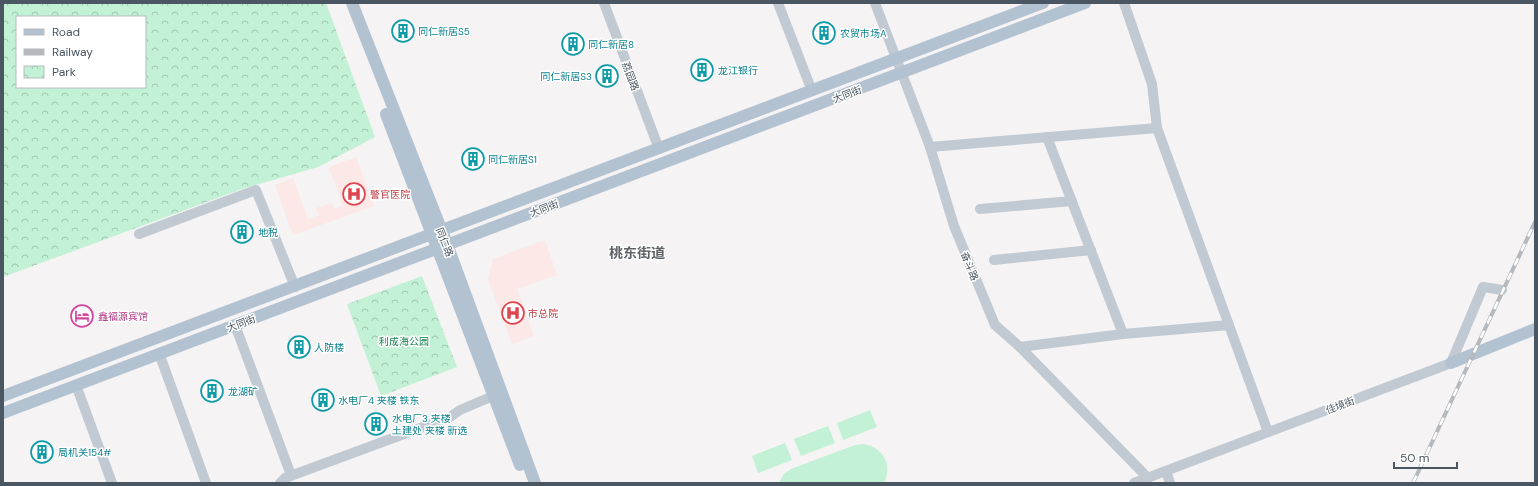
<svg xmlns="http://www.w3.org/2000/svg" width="1538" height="486" font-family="'DM Sans','Noto Sans SC',sans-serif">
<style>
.medical{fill:#fce8e6}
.park{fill:url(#park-crowns);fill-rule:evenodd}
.pitch{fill:#c3f1d5}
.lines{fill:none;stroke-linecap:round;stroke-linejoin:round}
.minor{stroke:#c1cad2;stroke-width:10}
.major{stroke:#b3c2d1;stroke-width:12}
.rail-casing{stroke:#b5b8bd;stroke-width:4}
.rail{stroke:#fff;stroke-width:2.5;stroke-dasharray:8;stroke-linecap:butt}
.labels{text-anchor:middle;stroke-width:3;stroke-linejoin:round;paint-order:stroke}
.culture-label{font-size:10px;fill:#0d838f;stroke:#fff;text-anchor:start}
.street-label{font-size:10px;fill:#4a5661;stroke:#fff}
.health-label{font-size:10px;fill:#be3a42;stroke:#fff;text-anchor:start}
.hotel-label{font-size:10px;fill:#b23c85;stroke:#fff;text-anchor:start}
.park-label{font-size:10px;fill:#17864f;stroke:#fff}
.district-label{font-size:14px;font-weight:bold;fill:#5f6368;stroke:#fff}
</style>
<defs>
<pattern id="park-crowns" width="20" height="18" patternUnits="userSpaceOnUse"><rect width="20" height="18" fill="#c3f1d5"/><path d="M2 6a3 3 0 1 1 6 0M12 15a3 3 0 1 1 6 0" fill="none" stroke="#a0c6b0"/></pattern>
</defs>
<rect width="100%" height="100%" fill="#f5f3f3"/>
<g class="medical">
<path d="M356,157L374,206L293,235L275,185L293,178L308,219L319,215L316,208L332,203L334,209L343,206L329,167Z"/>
<path d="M545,240L557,275L517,289L534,336L512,344L488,279L493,259Z"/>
</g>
<g class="park">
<path d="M3,3H326L375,137L318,167L242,189L3,277ZM17,17H145V87H17Z"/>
<path d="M422,276L457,367L381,396L347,304Z"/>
</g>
<g class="pitch">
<path d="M870,410L877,427L843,440L837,423Z"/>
<path d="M828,426L835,443L801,456L794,439Z"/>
<path d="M785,443L792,460L758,473L752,456Z"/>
<path d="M864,444C883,448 893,464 884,483H779L784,474L791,469L855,445Z"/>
</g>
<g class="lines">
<g class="minor">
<path d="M604,3L659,149"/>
<path d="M778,3L812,91"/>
<path d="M875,3L930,147L954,226L995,325L1020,347L1148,478"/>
<path d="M1124,3L1152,84L1157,128L1268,432"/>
<path d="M1047,137L1123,334"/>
<path d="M930,147L1157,128"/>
<path d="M980,209L1072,201"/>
<path d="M139,234L256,190L295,287"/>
<path d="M994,260L1091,250"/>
<path d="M235,325L291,475"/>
<path d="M1020,347L1123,334L1229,325"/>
<path d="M159,353L206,483"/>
<path d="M76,385L112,483"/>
<path d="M1166,471L1170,483"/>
<path d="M280,483L285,478L450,417L460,410L493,396"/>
<path d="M1134,483L1451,363L1483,287L1502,290"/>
</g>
<g class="major">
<path d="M352,3L447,244L535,483"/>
<path d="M386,114L520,465"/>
<path d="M1451,363L1535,329"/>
<path d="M3,396L1043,3"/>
<path d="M3,413L1085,3"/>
</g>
<g class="rail-casing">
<path id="rail" d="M1413,483L1535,222"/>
</g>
<use href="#rail" class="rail"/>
</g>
<defs>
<g id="building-ring" transform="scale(1.15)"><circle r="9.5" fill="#fff" stroke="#0f9aa8" stroke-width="1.5"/><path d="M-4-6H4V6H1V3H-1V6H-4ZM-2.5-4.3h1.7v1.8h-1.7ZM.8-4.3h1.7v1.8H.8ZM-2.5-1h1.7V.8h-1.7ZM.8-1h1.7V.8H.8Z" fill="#0f9aa8"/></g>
<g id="hospital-ring" transform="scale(1.15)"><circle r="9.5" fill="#fff" stroke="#e0444e" stroke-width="1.5"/><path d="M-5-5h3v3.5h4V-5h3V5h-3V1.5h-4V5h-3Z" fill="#e0444e"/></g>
<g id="hotel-ring" transform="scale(1.15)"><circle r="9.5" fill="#fff" stroke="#d1479c" stroke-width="1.5"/><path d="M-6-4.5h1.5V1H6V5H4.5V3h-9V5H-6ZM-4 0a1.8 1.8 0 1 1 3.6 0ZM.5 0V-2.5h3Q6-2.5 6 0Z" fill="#d1479c"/></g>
</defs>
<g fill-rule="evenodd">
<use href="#building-ring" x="403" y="31"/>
<use href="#building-ring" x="824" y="33"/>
<use href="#building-ring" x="573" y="44"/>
<use href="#building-ring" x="702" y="70"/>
<use href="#building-ring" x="607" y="76"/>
<use href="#building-ring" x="473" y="159"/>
<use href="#hospital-ring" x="354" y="194"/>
<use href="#building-ring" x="242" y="232"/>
<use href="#hospital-ring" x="513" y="313"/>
<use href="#hotel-ring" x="82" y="316"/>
<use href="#building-ring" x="299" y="347"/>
<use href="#building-ring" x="212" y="391"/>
<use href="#building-ring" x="323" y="400"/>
<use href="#building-ring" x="376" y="424"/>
<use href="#building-ring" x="42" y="452"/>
</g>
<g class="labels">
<g class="culture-label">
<text x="418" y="35">同仁新居S5</text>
<text x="840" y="37">农贸市场A</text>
<text x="588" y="48">同仁新居8</text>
<text x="718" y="74">龙江银行</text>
<text x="592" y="80" text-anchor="end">同仁新居S3</text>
<text x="488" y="163">同仁新居S1</text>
<text x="258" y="236">地税</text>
<text x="314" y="351">人防楼</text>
<text x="228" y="395">龙湖矿</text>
<text x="338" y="404">水电厂4 夹楼 铁东</text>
<text x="392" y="422">水电厂3 夹楼<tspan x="392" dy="12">土建处 夹楼 新选</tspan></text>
<text x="58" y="456">局机关154#</text>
</g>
<g class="street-label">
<text transform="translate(631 76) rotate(70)" y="4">荔园路</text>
<text transform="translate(847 94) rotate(-21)" y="4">大同街</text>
<text transform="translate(544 208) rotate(-21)" y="4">大同街</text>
<text transform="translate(445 242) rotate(68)" y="4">同仁路</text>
<text transform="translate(970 266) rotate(68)" y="4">奋斗路</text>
<text transform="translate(241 323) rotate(-21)" y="4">大同街</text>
<text transform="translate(1340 405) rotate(-21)" y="4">佳境街</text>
</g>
<g class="health-label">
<text x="370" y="198">警官医院</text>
<text x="528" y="317">市总院</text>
</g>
<g class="hotel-label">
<text x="98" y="320">鑫福源宾馆</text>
</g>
<g class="park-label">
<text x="404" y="345">利成海公园</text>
</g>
<g class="district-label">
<text x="637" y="258">桃东街道</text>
</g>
</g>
<rect width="1538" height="486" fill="none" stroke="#4a5661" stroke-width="8"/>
<rect x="16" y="16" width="130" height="72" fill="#ffffff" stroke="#b7bbc0"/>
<rect x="24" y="29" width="20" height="6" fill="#b3c2d1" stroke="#b7bbc0"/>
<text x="52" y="36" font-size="12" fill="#4a5661">Road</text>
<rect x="24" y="49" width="20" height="6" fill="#b5b8bd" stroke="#b7bbc0"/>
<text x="52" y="56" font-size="12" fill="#4a5661">Railway</text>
<rect x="24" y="66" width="20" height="12" fill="url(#park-crowns)" stroke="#b7bbc0"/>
<text x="52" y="76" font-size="12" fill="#4a5661">Park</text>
<path d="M1394 462v6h63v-6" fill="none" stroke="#4a5661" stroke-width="2"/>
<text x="1400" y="462" font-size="12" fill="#4a5661" stroke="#ffffff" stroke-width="3" paint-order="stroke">50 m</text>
</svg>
